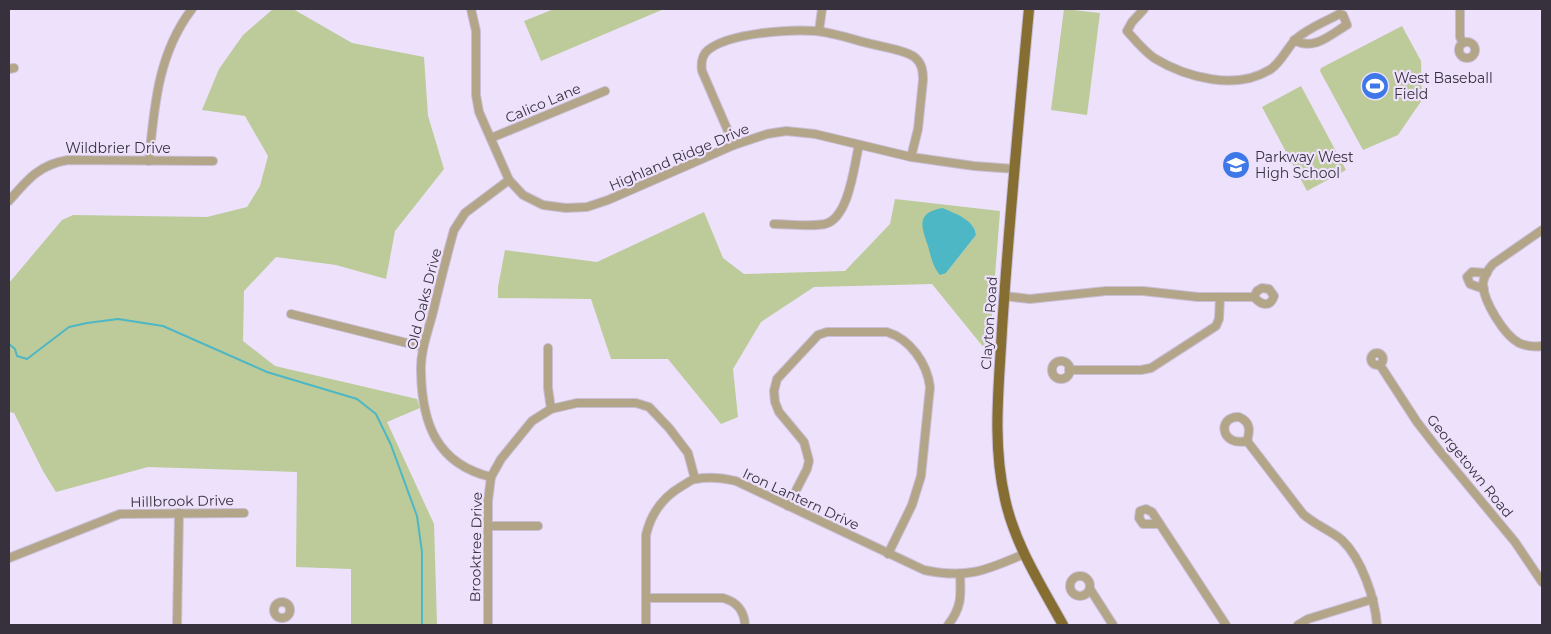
<svg xmlns="http://www.w3.org/2000/svg" width="1551" height="634" font-family="Montserrat,sans-serif">
<style>
.green{fill:#bccb99;fill-rule:evenodd}
.water{fill:#4db7c5}
.lines{fill:none;stroke-linecap:round;stroke-linejoin:round}
.stream{stroke:#4db7c5;stroke-width:2}
.minor-casing{stroke:#c9bed6;stroke-width:10}
.major-casing{stroke:#c9bed6;stroke-width:12}
.minor{stroke:#b3a587;stroke-width:8}
.major{stroke:#866d32;stroke-width:10}
.labels{text-anchor:middle;stroke-width:4.5;stroke-linejoin:round;paint-order:stroke}
.poi-label{font-size:14px;fill:#37313e;stroke:#ede1fc;text-anchor:start}
.street-label{font-size:14px;fill:#37313e;stroke:#ede1fc}
</style>
<rect width="100%" height="100%" fill="#ede1fc"/>
<g class="green">
<path d="M273,9H293L352,43L424,57L428,116L444,169L395,231L386,279L336,265L276,257L244,291L243,341L275,366L417,399L420,408L387,422L434,524L437,625H351V569L296,567L297,472L148,467L56,492L43,471L14,413L9,412V283L62,220L73,215L207,217L247,207L260,186L268,156L245,116L202,110L219,69L243,35Z"/>
<path d="M554,9H664L541,61L524,21Z"/>
<path d="M1064,9L1100,13L1087,115L1051,110Z"/>
<path d="M1402,26L1421,61L1422,100L1398,135L1363,150L1320,71L1321,68Z"/>
<path d="M1301,86L1346,170L1307,191L1262,107Z"/>
<path d="M895,199L1000,211L989,354L932,284L814,287L761,322L733,369L738,417L721,424L668,359H611L591,299L498,298V287L505,250L597,262L704,212L723,258L744,274L845,271L890,224ZM952,212C961,218 976,223 976,235L946,273Z"/>
</g>
<path class="water" d="M942,208C953,212 976,221 976,235L946,273L940,275C933,267 931,257 928,246C921,226 916,213 942,208Z"/>
<g class="lines">
<path class="stream" d="M9,344L15,349L17,356L27,359L69,327L87,323L118,319L163,326L267,372L357,399L376,414L391,445L417,516L422,552V625"/>
<g class="minor-casing">
<g id="minor">
<path d="M471,9L476,31V95L479,112L509,180L523,195L543,205L566,208L587,207L608,200L734,145L767,134L786,131L815,134L911,157L974,166L1015,169"/>
<path d="M1144,9L1132,22L1127,31C1135,40 1144,51 1154,58C1187,78 1237,91 1271,69C1282,61 1287,48 1296,39C1308,28 1325,22 1339,14L1343,15L1347,25L1345,26C1329,36 1313,51 1294,40"/>
<path d="M1460,9V37L1463,43"/>
<path d="M819,31L822,9"/>
<circle cx="1467" cy="50" r="8"/>
<path d="M9,69L14,68"/>
<path d="M491,138L605,91"/>
<path d="M734,145L702,71C701,64 702,55 708,50C729,33 790,29 816,31C836,33 857,41 876,45C888,48 903,50 913,56C922,62 923,71 923,80L918,129L911,157"/>
<path d="M149,161C154,107 158,53 192,9"/>
<path d="M9,201C27,180 40,164 68,160L213,161"/>
<path d="M774,224C789,224 810,227 825,224C849,218 854,166 859,145"/>
<path d="M1542,230L1493,264C1488,269 1483,278 1483,285C1484,302 1504,335 1519,343C1526,346 1535,347 1542,346"/>
<path d="M1262,288L1269,289L1274,296C1270,308 1261,305 1254,297L1257,291Z"/>
<path d="M1484,289L1470,284L1467,277L1472,272L1487,273"/>
<path d="M1004,296L1030,299L1106,291H1143L1198,297H1254"/>
<path d="M291,314L423,347"/>
<path d="M548,348V388L551,409"/>
<circle cx="1377" cy="359" r="6"/>
<circle cx="1061" cy="370" r="9"/>
<path d="M1380,365L1417,422L1438,449L1515,542L1542,582"/>
<path d="M1069,370H1141L1151,368L1216,326L1219,319L1220,297"/>
<path d="M1239,417C1251,422 1250,431 1247,441C1220,447 1217,416 1239,417Z"/>
<path d="M1247,441L1303,514C1315,525 1330,530 1342,540C1362,559 1375,599 1377,625"/>
<path d="M491,477C437,464 422,424 421,372C420,353 427,334 432,316C439,287 446,258 454,230L465,213L509,180"/>
<path d="M788,506L807,469L809,461L804,442L779,412L775,402L774,391L777,379L818,335L827,332H887C910,339 927,363 930,387L921,476L912,505L888,554"/>
<path d="M1160,524H1143L1139,518L1140,511L1146,509L1152,512L1226,625"/>
<path d="M488,526H538"/>
<path d="M9,558L120,514L244,513"/>
<circle cx="1080" cy="586" r="10"/>
<path d="M1090,589L1113,625"/>
<path d="M646,598H723C737,602 744,610 745,625"/>
<circle cx="282" cy="610" r="8"/>
<path d="M177,625L179,513"/>
<path d="M488,625V501L491,477L501,459L532,421L551,409L577,403H636L649,407L669,428L688,453L695,479"/>
<path d="M646,625V535C651,513 663,497 682,486C687,483 692,479 696,479C710,476 723,478 736,481L924,570C966,579 985,571 1024,554"/>
<path d="M948,625C962,607 961,596 960,574"/>
<path d="M1298,625L1308,619L1373,599"/>
</g>
</g>
<g class="major-casing">
<path id="major" d="M1029,9C1019,115 1009,222 1002,329C999,386 992,443 1005,499C1015,545 1041,585 1063,625"/>
</g>
<use href="#minor" class="minor"/>
<use href="#major" class="major"/>
</g>
<defs>
<g id="stadium-disc" transform="scale(1.4375)"><circle r="9.5" fill="#3e78e8" stroke="#ede1fc"/><path d="M0-5a6.5 5 0 1 0 0 10a6.5 5 0 1 0 0-10ZM-3.5-1.8h7v3.6h-7Z" fill="#fff"/></g>
<g id="school-disc" transform="scale(1.4375)"><circle r="9.5" fill="#3e78e8" stroke="#ede1fc"/><path d="M0-5L7-2L0 1L-7-2ZM-4 1L0 2.5L4 1V4Q0 6-4 4Z" fill="#fff"/></g>
</defs>
<g fill-rule="evenodd">
<use href="#stadium-disc" x="1375" y="86"/>
<use href="#school-disc" x="1236" y="165"/>
</g>
<g class="labels">
<g class="poi-label">
<text x="1394" y="83">West Baseball<tspan x="1394" dy="16">Field</tspan></text>
<text x="1255" y="162">Parkway West<tspan x="1255" dy="16">High School</tspan></text>
</g>
<g class="street-label">
<text transform="translate(543 103) rotate(-23)" y="5">Calico Lane</text>
<text x="118" y="153">Wildbrier Drive</text>
<text transform="translate(679 157) rotate(-23)" y="5">Highland Ridge Drive</text>
<text transform="translate(424 299) rotate(-76)" y="5">Old Oaks Drive</text>
<text transform="translate(989 323) rotate(-86)" y="5">Clayton Road</text>
<text transform="translate(1470 466) rotate(51)" y="5">Georgetown Road</text>
<text transform="translate(801 499) rotate(25)" y="5">Iron Lantern Drive</text>
<text transform="translate(182 501) rotate(-1)" y="5">Hillbrook Drive</text>
<text transform="translate(476 547) rotate(-89)" y="5">Brooktree Drive</text>
</g>
</g>
<rect width="1551" height="634" fill="none" stroke="#37313e" stroke-width="20"/>
</svg>
